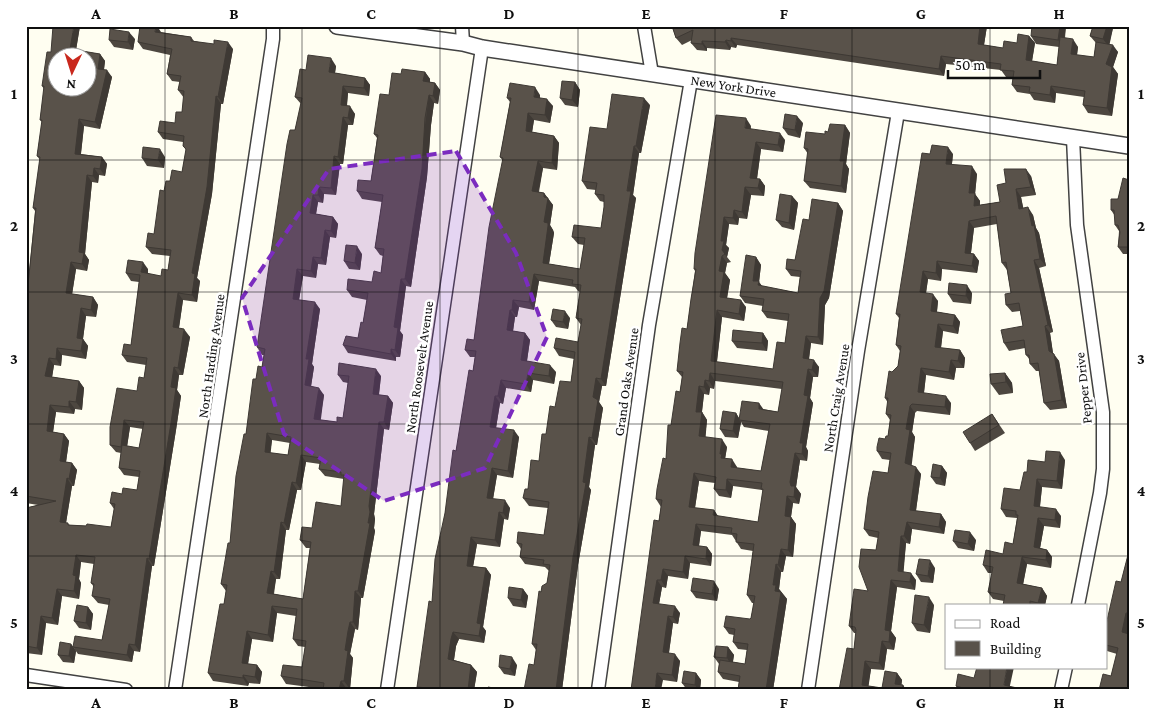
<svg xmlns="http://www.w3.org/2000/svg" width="1155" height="716" font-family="'Crimson Pro',serif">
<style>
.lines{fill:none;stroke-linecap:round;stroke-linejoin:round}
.minor-casing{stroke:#424242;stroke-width:15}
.tertiary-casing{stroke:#424242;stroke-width:18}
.minor{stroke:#fff;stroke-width:12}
.tertiary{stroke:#fff;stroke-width:15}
.wall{fill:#4d4740;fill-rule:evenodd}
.shaded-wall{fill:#3e3934}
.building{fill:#59524a;stroke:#3e3934;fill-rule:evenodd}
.marked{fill:#7b2cbf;fill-opacity:0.2;stroke:#7b2cbf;stroke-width:4;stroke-dasharray:10 6;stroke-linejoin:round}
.grid{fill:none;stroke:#0f0f0f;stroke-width:1;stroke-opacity:0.55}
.labels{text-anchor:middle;stroke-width:5;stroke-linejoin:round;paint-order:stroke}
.street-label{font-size:14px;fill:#0f0f0f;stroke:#fff}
.neatline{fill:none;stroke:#0f0f0f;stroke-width:2}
.grid-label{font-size:16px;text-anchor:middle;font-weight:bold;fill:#0f0f0f}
</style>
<rect width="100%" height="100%" fill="#fffef1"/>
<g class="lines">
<g class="minor-casing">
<g id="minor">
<path d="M462,26L463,43"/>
<path d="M644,26L652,74"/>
<path d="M1073,138L1077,225L1103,412V469L1100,493L1078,605"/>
<path d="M26,675L126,690"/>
<path d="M175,690L273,39V26"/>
<path d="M387,690L482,48"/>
<path d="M598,690L649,325L691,80"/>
<path d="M808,690L858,351L898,112"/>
<path d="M1061,690L1066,667"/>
</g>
</g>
<g class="tertiary-casing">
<g id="tertiary">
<path id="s1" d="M337,26L463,43L482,48L1129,146"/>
</g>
</g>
<use href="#minor" class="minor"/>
<use href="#tertiary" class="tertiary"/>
</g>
<g class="wall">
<path d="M80,26L76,50L100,54L105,61L104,70L112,77L100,129L84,126L81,154L102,157L107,164L105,176L99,175L98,183L92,182L85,254L89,260L87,271L76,269L72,294L93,297L98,305L96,317L86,316L83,339L88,346L86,359L62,355L61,366L54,365L52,377L79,381L84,388L82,410L75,409L74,414L56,412L53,432L64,434L69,441L66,462L72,463L77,470L74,486H72L66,523L70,525L111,527L114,509L110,503L122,494L137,490L139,477L124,475L119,468L121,453L116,452L110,445L144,378L146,365L127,362L122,355L131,345L139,282L131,281L126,273L148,269V274L161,276L168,270L170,256L152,254L146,247L154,234L164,191L170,181L182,172L186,150L183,146V142L163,139L158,132L175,123L182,112L184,98L178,90L180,82L172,81L167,74L170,55L143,49L138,42L161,32L191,37L194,41L233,49L223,104H221L212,194L197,278L200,281L197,302L183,300L179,328L190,337L183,375H179L177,390L181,396L176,430L154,566H152L140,652L134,651L132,662L78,654L73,647L102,640L109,605L98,603L92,596L94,587L91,583L94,564L81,562L79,579L81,583L79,599L62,596L58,625L46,623L42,655L26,653V508L38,505L26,503V341L28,330L26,328V304L35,211L33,208L40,160L37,156L42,122L40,120L44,89L42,86L51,52ZM130,427L143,429L139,448L127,446Z"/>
<path d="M598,26H613V29Z"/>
<path d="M672,26H987L984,45L1003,48L1017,43L1029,36L1035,43L1032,61L1057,65L1059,47L1036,44L1031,36L1066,26L1065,38L1078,47L1077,55L1094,57L1096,43L1090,36L1093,26H1118L1117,29L1113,28L1109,44L1118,52L1113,67L1118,74L1112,116L1088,113L1083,105L1084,97L1056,93L1055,103L1034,100L1030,94L1017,92L1012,85L1013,78L1006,77L1001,70L946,64L944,76L737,45L736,48L731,47L730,50L707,48V51L697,50L691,43L692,40L682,45L676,38Z"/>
<path d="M135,39L133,50L114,47L109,40Z"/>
<path d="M336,66L335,73L365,78L370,85L369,96L348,93L347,106L355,114L353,125H348L343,164H340L336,195L324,194L323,203L318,202L316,214L333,217L338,224L336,238L330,237L326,265L318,264L316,278L303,276L299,300L320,309L312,364L314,367L311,386L324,395L320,420L337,422L343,418L348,383L343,382L338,375L381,376L379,395L388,396L393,403L389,430L384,429L374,514L375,519L374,528L375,531L363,598H361L358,630L355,629L350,654L353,658L350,689L346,688L324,689L286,684L281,676L302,667L305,647L298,646L293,639L296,616L277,613L273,642L252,639L248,664L257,665L262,672L260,684L249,683L248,686L213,681L208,673L224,604L226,591L221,584L230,543L246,434L256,379L262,367L264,355H262L257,347L295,130L301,104L295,97L306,70ZM272,440L290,443L288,455L270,453ZM306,462L320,464L319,469L325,476L344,479L341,506L312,528L300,540L306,548H310L303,599L274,594L276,579H280L286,530H289L297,490H301Z"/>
<path d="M425,72L430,79V82L435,83L440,90L438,104L434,103L431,125L427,177L411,287L406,286L400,331L403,335L400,357H396V361L348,353L343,345L358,338L363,323L367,300L352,297L347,290L372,282L381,273L383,256L380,255L375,248L382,202L362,199L357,191L371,181L377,138L374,134L389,95L401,74Z"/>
<path d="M575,82L580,90L578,107L565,105L560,98Z"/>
<path d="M540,95V98L553,106L550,123L534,120L532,132L554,136L559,143L557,170L543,168L539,192L544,193L553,205L550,225L553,230L554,233L549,264L580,269L584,245L578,244L572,237L601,228L604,207V202L600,201L595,194L596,190L587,189L582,181L607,129L650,105L641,153H639L633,195L636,198L606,386H602L599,402L603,408L597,445H595L589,487L591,490L578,565L562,690H524L534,665L536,650L532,644L541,592L547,583L549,571L545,567L525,564L520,557L521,549L517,543L544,535L548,508L529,506L523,498L528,489L539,461L546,434L555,407L571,382L574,359L559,356L554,348L578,342L581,325L576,318L580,292L578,291L575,287L539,281L534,310L519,307L517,317H515L513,331L525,333L530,340L527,361L556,372L554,384L533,380L531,392L506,388L503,404L500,403L496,428L519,437L513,478L497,475L493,499L510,508L508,520L504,519L500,547L477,544L473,566L486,568L491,575L483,627L486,631L484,643L459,639L456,646L454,660L471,665L477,672L474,690H419L417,687L432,602L445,513L456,451L473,371L475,357H470L465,350L474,340L503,161L500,157L510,102L507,98Z"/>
<path d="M803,123L800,138L788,135L783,128Z"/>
<path d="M845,125L850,133L846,164L849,169L846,193L810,188L804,181L808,154L804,148L828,132Z"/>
<path d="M751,126V129L785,140L783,152L761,149L757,179H760L765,186L764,196L751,195L747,219L739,218L738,225L729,224L726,245L729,248L727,257L731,262L727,263L725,273L730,280L727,298L746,307L744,321L722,317L717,362L773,369L785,343L788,321L767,318L762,311L763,306L745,303L740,296L756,257L761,265L759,282L762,286L798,293L800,277L791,276L786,269L795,260L809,220L838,203L843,211L829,298L825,305L823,345L811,343L809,359L819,367L818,377H813L810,398L813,403L806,447L808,451L807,461L800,460L796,487L801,494L799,504L793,503L791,517L796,524L793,557L786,556L783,572H781L779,589L787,599L773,690H738L739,682L723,679L718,672L719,664L714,657L728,647L734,655L733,662L745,664L747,650L738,649L733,642L734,635L729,634L724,627L750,619L751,618L754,603H752L747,595L753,551L741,549L732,535L701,531L699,546L707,547L712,554L711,566L690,563L688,579L668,576L666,588L662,587L659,604L680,613L678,624L673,623L669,653L680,661L677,682L663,680L631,690L661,507L656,499L666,459L671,425L680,392L682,377L677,371L687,329L695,271L694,269ZM715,381L782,389L778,412L763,409L739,418L736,413L720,429L725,437L738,438L741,422L744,427L769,431L761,471L737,468V467L725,459L727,447L705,437L707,420L702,412L704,394L709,395L710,388L714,389ZM699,481L715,483L714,489L719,496L731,498L733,486L762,490L763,491L758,522L718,516L714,510L695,508Z"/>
<path d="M930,154H953L952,164L977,174L975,194L980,201V205L1000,202L1006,183L1031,176L1036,195L1021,197L1023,208L1033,215L1036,228L1039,233L1046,266L1039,268L1053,332L1050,333L1053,354L1059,361L1067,408L1050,410L1044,403L1039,371H1036L1030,364V360L1026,355L1025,348L1009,351L1004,343L1023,326L1020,311L1012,312L1006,305L1011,293L1007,270L1002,263L997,224L974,228L971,253L974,254L979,261L977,273L942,269L941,281L928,279L926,293L938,301L937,312L955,315L960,322L958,334L943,331L941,348L960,350L965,358L964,368H956L954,380L926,375L924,393L951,403L950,415L917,411L915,413L912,432L915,437L911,465L921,474L916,511L941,514L946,522L944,534L912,529L910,544L906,543L903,572L916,580L915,590L897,587L891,631L896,638L894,650L887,649L884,670L871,669L868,686L882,688L897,673L902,680L901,685H903L906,690H839L854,649L856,633H854L849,626L868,591L876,550L878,538L869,536L864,529L888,473L890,460L882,459L877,451L888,436L890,420L886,414L888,403L885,398L892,372L898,366L900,351L896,345L899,318L896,314Z"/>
<path d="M165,157L164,168L147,166L142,158Z"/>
<path d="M1129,180V254H1123L1118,247L1119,231L1115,225V216L1111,210Z"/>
<path d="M792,196L798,203L794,230L782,227L776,220Z"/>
<path d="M362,254L360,270L349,269L344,261Z"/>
<path d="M972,293L971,304L953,302L948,294Z"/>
<path d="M570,318L568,329L556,327L551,320Z"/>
<path d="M763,333L768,341L767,351L737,348L732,341Z"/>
<path d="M1005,373L1012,383L1013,393L999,395L991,384Z"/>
<path d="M992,414L1005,433L975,451L970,443Z"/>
<path d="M1065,460L1062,489L1042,487L1040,507L1061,516L1060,528L1044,526L1040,548L1047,550L1052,557L1051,568L1027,564L1023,584L1042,588L1047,596L1045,605H1003L1004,601L993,599L988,592L992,573H988L983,565L1003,554L1013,544L1017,518L1006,517L1001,509L1020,490L1027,472L1045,462Z"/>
<path d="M942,466L947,473L945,486L936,484L931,477Z"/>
<path d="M976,540L974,551L958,548L953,541Z"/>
<path d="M1129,551V690L1111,676L1117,654L1107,651L1106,649V625L1121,582Z"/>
<path d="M935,568L933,583L921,582L916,574Z"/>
<path d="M523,589L528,596L526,608L513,606L508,598Z"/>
<path d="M719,589L717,601L696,598L691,591Z"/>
<path d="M934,605L930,633L917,631L912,623Z"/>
<path d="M88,607L93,614L91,630L79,628L74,621Z"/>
<path d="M71,644L76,651L74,663L63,662L58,655Z"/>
<path d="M517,665L515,676L504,674L499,667Z"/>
<path d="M696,673L701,680L700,690H687L682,683Z"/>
<path d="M956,686L1010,687L1018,690H958Z"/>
</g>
<g class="shaded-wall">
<path d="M74,26H80L75,56L70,49Z"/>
<path d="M156,26H157L161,32L160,39L155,32Z"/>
<path d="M980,26H987L983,51L978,44Z"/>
<path d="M1060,26H1066L1063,48L1058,40Z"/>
<path d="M1107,26H1112L1113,28L1109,47L1103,39Z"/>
<path d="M129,32L135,39L133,50L128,42Z"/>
<path d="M1029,36L1035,43L1031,67L1026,60Z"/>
<path d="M731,38L737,45L736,48L731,41Z"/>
<path d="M1073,39L1078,47L1076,62L1071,54Z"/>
<path d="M726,40L731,47L730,50L725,42Z"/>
<path d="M702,41L707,48V51L702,44Z"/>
<path d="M228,42L233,49L223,104L218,97Z"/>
<path d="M1113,45L1118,52L1113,67L1118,74L1112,116L1107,108L1106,64Z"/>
<path d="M100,54L105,61L103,76L98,69Z"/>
<path d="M941,56L946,64L944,76L939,69Z"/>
<path d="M331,58L336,66L334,79L329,72Z"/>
<path d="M107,70L112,77L100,129L95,122Z"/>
<path d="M425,72L430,79L429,88L423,81Z"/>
<path d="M365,78L370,85L369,96L364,88Z"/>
<path d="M575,82L580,90L578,107L572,100Z"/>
<path d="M435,83L440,90L438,104L433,96Z"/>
<path d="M343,86L348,93L346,112L341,105Z"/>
<path d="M1051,86L1056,93L1055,103L1050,95Z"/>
<path d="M535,87L540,95L539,104L534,97Z"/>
<path d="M429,95L434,103L431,125L427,177L411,287L405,279Z"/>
<path d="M216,96L221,104L212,194L197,278L200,281L197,302L192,295V273Z"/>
<path d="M644,98L650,105L641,153L636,146Z"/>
<path d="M547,99L553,106L550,123L545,115Z"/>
<path d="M350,106L355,114L353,125L348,118Z"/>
<path d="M528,113L534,120L531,139L526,131Z"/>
<path d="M797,116L803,123L800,138L795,130Z"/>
<path d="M343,117L348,125L343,164L338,157Z"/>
<path d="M746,118L751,126L750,135L745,128Z"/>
<path d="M79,119L84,126L80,161L75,154Z"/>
<path d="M845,125L850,133L846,164L849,169L846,193L841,186L840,161Z"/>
<path d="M780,133L785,140L783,152L778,145Z"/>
<path d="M554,136L559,143L557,170L552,163Z"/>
<path d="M756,142L761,149L756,185L750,178Z"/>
<path d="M634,146L639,153L633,195L636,198L606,386L601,379Z"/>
<path d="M948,147L953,154L951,171L946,164Z"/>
<path d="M160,149L165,157L164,168L158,160Z"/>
<path d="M334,156L340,164L336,195L331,188Z"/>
<path d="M102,157L107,164L105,176L100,169Z"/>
<path d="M538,161L543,168L537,198L532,191Z"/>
<path d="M972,166L977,174L975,194L980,201L979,213L974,206L969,193Z"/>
<path d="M94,168L99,175L98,183L93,176Z"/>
<path d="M1026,169L1031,176L1036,195L1031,187Z"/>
<path d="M87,175L92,182L85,254L89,260L87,271L82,264L79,252Z"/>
<path d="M760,179L765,186L764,196L758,188Z"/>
<path d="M319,187L324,194L323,203L318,195Z"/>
<path d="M745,187L751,195L747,219L742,212Z"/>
<path d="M1016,189L1021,197L1025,216L1019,209Z"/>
<path d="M544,193L553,205L550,225L553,230L554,233L548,270L543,263Z"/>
<path d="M313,195L318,202L315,220L310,213Z"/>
<path d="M792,196L798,203L794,230L789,223Z"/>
<path d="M838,203L843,211L829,298L825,305L823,345L818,337L820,298Z"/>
<path d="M1028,207L1033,215L1036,228L1039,233L1046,266L1040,259Z"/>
<path d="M734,210L739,218L738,225L733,218Z"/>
<path d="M333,217L338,224L336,238L331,231Z"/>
<path d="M724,217L729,224L726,245L729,248L727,257L722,250L721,241Z"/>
<path d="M969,221L974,228L970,260L965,253Z"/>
<path d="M325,230L330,237L326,265L321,258Z"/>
<path d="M357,246L362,254L360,270L355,263Z"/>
<path d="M974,254L979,261L977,273L972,266Z"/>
<path d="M722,256L727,263L725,273L730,280L726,304L720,297L719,271Z"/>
<path d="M313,257L318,264L316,278L311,271Z"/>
<path d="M756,257L761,265L759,282L764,289V293L753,281Z"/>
<path d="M1034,260L1039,268L1053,332L1048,325Z"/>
<path d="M937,261L942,269L941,281L936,273Z"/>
<path d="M71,262L76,269L71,301L66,293Z"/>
<path d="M143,262L148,269L147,280L141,272Z"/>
<path d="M297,269L303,276L298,306L293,299Z"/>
<path d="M923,271L928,279L925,299L920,292Z"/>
<path d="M534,274L539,281L534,310L529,302Z"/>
<path d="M401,279L406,286L400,331L403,335L400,357L395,350L394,327Z"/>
<path d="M967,285L972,293L971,304L966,296Z"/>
<path d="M178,293L183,300L178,334L173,327Z"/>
<path d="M933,294L938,301L936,319L931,311Z"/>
<path d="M93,297L98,305L96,317L91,310Z"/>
<path d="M513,300L519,307L517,317L512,310Z"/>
<path d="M741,300L746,307L744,321L739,314Z"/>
<path d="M315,302L320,309L312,364L314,367L310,393L305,385L306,359Z"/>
<path d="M81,308L86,316L82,346L77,338Z"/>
<path d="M510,310L515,317L512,338L507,330Z"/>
<path d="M717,310L722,317L716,369L711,361Z"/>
<path d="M565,311L570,318L568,329L563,322Z"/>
<path d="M955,315L960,322L958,334L953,326Z"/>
<path d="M938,324L943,331L940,355L935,347Z"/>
<path d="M1045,326L1050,333L1054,359L1049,351Z"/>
<path d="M184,329L190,337L183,375L178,368Z"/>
<path d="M525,333L530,340L526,367L521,360Z"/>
<path d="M763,333L768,341L767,351L762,343Z"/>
<path d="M806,336L811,343L808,366L803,358Z"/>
<path d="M83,339L88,346L86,359L81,351Z"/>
<path d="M57,348L62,355L61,366L56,359Z"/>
<path d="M391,349L396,357V361L391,354Z"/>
<path d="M960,350L965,358L964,368L958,361Z"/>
<path d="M1054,354L1059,361L1067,408L1062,400Z"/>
<path d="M49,358L54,365L51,384L45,376Z"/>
<path d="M814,360L819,367L818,377L812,370Z"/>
<path d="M951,360L956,368L954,380L949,372Z"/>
<path d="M550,365L556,372L554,384L549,376Z"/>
<path d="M174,367L179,375L177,390L181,396L176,430L154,566L149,559Z"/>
<path d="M921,368L926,375L923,400L918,392Z"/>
<path d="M376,369L381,376L378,401L373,394Z"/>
<path d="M808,369L813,377L810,398L813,403L806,447L808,451L807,461L802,454L800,443L804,395Z"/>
<path d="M528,373L533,380L531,392L526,384Z"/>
<path d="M710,373L715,381L714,389L709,381Z"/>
<path d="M1005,373L1012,383L1013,393L1006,382Z"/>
<path d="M596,378L602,386L599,402L603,408L597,445L592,438L593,397Z"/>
<path d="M501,380L506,388L503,404L498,396Z"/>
<path d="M705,380L710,388L709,395L704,387Z"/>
<path d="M79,381L84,388L82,410L76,402Z"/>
<path d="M699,386L704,394L701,419L696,412Z"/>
<path d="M319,388L324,395L320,426L314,419Z"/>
<path d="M388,396L393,403L389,430L384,422Z"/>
<path d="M495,396L500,403L495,434L490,427Z"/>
<path d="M946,396L951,403L950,415L945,407Z"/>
<path d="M69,401L75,409L74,414L69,407Z"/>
<path d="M759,403L764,410L759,409Z"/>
<path d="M50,405L56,412L52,439L47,431Z"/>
<path d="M910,406L915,413L912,432L915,437L911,471L905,463L906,429Z"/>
<path d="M702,412L707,420L705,444L699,436Z"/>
<path d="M736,413L740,420H739L741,422L738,438L733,431Z"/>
<path d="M124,420L130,427L126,454L121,447Z"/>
<path d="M379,422L384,429L374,514L375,519L374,528L375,531L363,598L358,591L368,523L369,506Z"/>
<path d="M514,430L519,437L513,478L508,471Z"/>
<path d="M267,433L272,440L270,459L265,452Z"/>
<path d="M64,434L69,441L65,469L60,461Z"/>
<path d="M589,437L595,445L589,487L591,490L578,565L562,690H556Z"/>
<path d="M722,439L727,447L725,459L721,458L720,454Z"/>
<path d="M1060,452L1065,460L1062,489L1057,481Z"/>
<path d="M795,453L800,460L796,487L801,494L799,504L794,497L790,482Z"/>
<path d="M301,455L306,462L301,490L296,483Z"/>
<path d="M732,459L737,467L736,474L731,467Z"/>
<path d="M72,463L77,470L74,486L69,479Z"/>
<path d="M942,466L947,473L945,486L940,478Z"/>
<path d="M916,467L921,474L915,517L910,510Z"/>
<path d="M492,468L497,475L492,505L487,498Z"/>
<path d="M694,473L699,481L694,514L689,507Z"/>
<path d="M67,478L72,486L65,529L60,522Z"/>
<path d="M727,479L733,486L731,498L726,490Z"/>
<path d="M1037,479L1042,487L1039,514L1034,506Z"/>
<path d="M292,482L297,490L289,530L284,523Z"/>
<path d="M787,496L793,503L790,523L785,516Z"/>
<path d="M505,500L510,508L508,520L503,513Z"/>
<path d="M1056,509L1061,516L1060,528L1055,520Z"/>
<path d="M714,510L719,518L713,515Z"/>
<path d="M499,512L504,519L500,547L495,540Z"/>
<path d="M941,514L946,522L944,534L939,527Z"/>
<path d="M791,517L796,524L793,557L788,550Z"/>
<path d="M1038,518L1044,526L1039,554L1034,547Z"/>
<path d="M281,522L286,530L280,579L274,572Z"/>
<path d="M907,522L912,529L910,544L904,536Z"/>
<path d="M696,524L701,531L698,552L693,545Z"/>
<path d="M970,532L976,540L974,551L968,544Z"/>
<path d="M901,536L906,543L903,579L898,571Z"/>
<path d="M471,537L477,544L472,573L467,566Z"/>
<path d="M707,547L712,554L711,566L706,559Z"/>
<path d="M781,549L786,556L783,572L778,565Z"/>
<path d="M1047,550L1052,557L1051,568L1046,560Z"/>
<path d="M76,555L81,562L79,579L81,583L79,599L74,591L73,575Z"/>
<path d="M685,556L690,563L688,579L683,572Z"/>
<path d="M1022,557L1027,564L1022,590L1017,583Z"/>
<path d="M147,558L152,566L140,652L135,645Z"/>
<path d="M930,560L935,568L933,583L928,576Z"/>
<path d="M776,564L781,572L779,589L787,599L773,690H766L775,591L773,585Z"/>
<path d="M486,568L491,575L483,627L486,631L484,643L479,636L477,623Z"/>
<path d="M663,569L668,576L666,588L661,580Z"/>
<path d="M271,571L276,579L272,601L267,593Z"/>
<path d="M911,573L916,580L915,590L910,582Z"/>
<path d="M657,580L662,587L658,610L653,603Z"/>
<path d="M891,580L897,587L891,631L896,638L894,650L889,642L885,630Z"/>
<path d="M714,581L719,589L717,601L712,594Z"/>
<path d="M1042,588L1047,596L1045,605H1040L1038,603Z"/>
<path d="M57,589L62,596L58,625L52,618Z"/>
<path d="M523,589L528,596L526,608L521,600Z"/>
<path d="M355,591L361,598L358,630L353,622Z"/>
<path d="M929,597L934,605L930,633L924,625Z"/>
<path d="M272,606L277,613L273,642L268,635Z"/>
<path d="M675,606L680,613L678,624L673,617Z"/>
<path d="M88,607L93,614L91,630L86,623Z"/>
<path d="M1126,613L1129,616V633L1127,639L1122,632Z"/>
<path d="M41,616L46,623L42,655L37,648Z"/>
<path d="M668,616L673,623L668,659L663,652Z"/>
<path d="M350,622L355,629L350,654L353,658L350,689L344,681L345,650L348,631Z"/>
<path d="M247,631L252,639L247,670L242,663Z"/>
<path d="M453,632L459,639L456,646L453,666L448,659L451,639Z"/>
<path d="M882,641L887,649L884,670L879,663Z"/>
<path d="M71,644L76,651L74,663L69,656Z"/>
<path d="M129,644L134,651L132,662L127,655Z"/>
<path d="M728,647L734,655L732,666L727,658Z"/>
<path d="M675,654L680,661L677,682L672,675Z"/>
<path d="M512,657L517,665L515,676L510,669Z"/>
<path d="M865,661L871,669L868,690L862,685Z"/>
<path d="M257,665L262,672L260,684L255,677Z"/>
<path d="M471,665L477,672L474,690H468Z"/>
<path d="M1007,667H1014L1009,690L1004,685Z"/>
<path d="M657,673L663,680L661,690H655Z"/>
<path d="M696,673L701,680L700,690H698L695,685Z"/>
<path d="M897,673L902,680L901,690L895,684Z"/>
<path d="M243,675L249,683L248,686L243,678Z"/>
<path d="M341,681L346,688L345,690H339Z"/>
<path d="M903,685L906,690H902Z"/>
</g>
<g class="building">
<path d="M53,26H74L70,49L100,54L98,69L107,70L95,122L79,119L75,154L102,157L100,169L94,168L93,176L87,175L79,252L84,253L82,264L71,262L66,293L93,297L91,310L81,308L77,338L83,339L81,351L57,348L56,359L49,358L45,376L79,381L76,402L69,401V407L50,405L47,431L64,434L60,461L72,463L69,479L67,478L60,522L68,523V525L86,526L87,524L111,527L115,504L110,503L112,492L122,494L123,488L137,490L140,471L119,468L122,445L139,448L144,422L124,420L121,447L110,445V427L117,388L137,391L139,377L144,378L147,358L122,355L124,344L131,345L140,275L126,273L128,260L143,262L141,272L161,276L162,269L168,270L171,250L146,247L148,233L154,234L160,190L164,191L166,181H170L172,170L182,172L186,149L183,146L184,136L158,132L160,121L175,123L176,112H182L184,91L178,90L181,76L167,74L172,49L138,42L140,26H156L155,32L191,37V41L214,44V40L228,42L218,97L216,96L207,187L192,273L195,274L192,295L178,293L173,327L184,329L178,368L174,367L171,387L176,388L171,423L149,559L147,558L135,645L129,644L127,655L73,647L75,636L102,640L110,599L92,596L94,584L91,583L95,557L76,555L73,575L76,576L74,591L57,589L52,618L41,616L37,648L26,646V508L56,501L26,496V341L28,327H26V304L36,208H33L40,157L37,156L42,120H40L44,86H42L47,52H51ZM58,58H88V88H58Z"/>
<path d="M672,26H980L978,44L1003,48L1004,41L1017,43L1018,34L1029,36L1026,60L1057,65L1060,37L1073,39L1071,54L1094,57L1096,42L1113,45L1106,64L1112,67L1107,108L1083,105L1085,91L1051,86L1050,95L1029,92L1030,87L1012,85L1014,71L1000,70L1001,64L941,56L939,69L731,38V41L726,40L725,42L702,41V44L691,43L693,30L676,38Z"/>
<path d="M1032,26H1060L1058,40L1031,36Z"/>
<path d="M1093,26H1107L1103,39L1090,36Z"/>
<path d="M110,29L129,32L128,42L109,40Z"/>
<path d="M308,55L331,58L329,72L365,78L364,88L343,86L341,105L350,106L348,118L343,117L338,157L334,156L331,188L319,187L318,195H313L310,213L333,217L331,231L325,230L321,258L313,257L311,271L297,269L293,299L315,302L306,359H309L305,385L319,388L314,419L337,422V417L343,418L349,376L338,375L339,363L376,369L373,394L388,396L384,422H379L369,506L370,512L368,523H370L358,591H355L353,622H350L348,631L345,650L348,651L344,681H341L339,690H323L324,683L281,676L283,665L302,667L306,641L293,639L297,609L272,606L268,635L247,631L242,663L257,665L255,677L243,675V678L208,673L220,604H224L227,585L221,584L228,543H230L236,476L244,434H246L253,379H256L258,366L262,367L265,349L257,347L287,144L290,130H295L302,98L295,97L297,87L300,69L306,70ZM267,433L291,437L288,455L265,452ZM301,455L321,458L319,469L341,472V475H344L341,506L316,502L312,528L302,527L300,540L311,542L303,599L267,593L271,571L274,572L281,522L284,523L292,482L296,483Z"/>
<path d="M402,69L425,72L423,81L435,83L433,96L429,95L425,118L422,169L405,279H401L394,327L398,328L395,350L391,349V354L343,345L346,336L358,338L361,322L363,323L368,293L347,290L348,279L372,282L374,271L381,273L384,249L375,248L383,195L357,191L358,180L371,181L378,135L374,134L380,94L389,95L392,73L401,74Z"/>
<path d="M562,81L575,82L572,100L560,98Z"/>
<path d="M510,83L535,87L534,97L547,99L545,115L528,113L526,131L554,136L552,163L538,161L532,191L544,193V197L548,198L544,222L548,223V226L543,263L580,269L585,238L572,237L574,225L601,228L604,207V195L595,194L597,183L582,181L590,127L607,129L612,94L644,98L636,146H634L627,191H631L601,379L596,378L593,397L598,400L592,438L589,437L583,482L586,483L573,557L556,690H524L529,664L534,665L537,644H532L539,591L541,592L542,586L547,583L550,565L543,564L544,560L520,557L522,544L517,543L518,532L544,535L549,502L523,498L525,489H528L531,460L539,461L542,434H546L550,406L555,407L560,381L571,382L575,352L554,348L556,338L578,342L582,319L576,318L581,285L572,284L573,280L534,274L529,302L513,300L512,310H510L507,330L525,333L521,360L550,365L549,376L528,373L526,384L501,380L498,396H495L490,427L514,430L508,471L492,468L487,498L505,500L503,513L499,512L495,540L471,537L467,566L486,568L477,623L481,624L479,636L453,632L451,639L448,659L471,665L468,690H427V688L417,687L429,601L432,602L435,559L445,513L453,450L456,451L469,370L473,371L476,351L465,350L467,339L474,340L489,227L503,158L500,157L511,98H507Z"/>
<path d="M785,114L797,116L795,130L783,128Z"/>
<path d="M716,115L746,118L745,128L780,133L778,145L756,142L750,178L760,179L758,188L745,187L742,212L734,210L733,218L724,217L721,241H724L722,250L725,254L722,256L719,271L724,272L720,297L741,300L739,314L717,310L711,361L773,369L777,342L785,343L789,314L762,311L764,299L740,296L746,255L756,257L753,281H759L758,285L798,293L801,271L786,269L787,259L795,260L803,219L809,220L812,199L838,203L824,291L820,298L818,337L806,336L803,358L814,360L812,370L808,369L804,395L808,396L800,443H803L802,454L795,453L790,482L791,486H795L794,497L787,496L785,516L791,517L788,550L781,549L778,565L776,564L773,585H776L775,591L781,592L766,690H738L740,676L718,672L720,660L745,664L748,644L733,642L735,629L724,627L726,616L750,619L751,618L755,596L747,595L754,544L736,542L737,534L731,533L732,528L696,524L693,545L707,547L706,559L685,556L683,572L663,569L661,580H657L653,603L675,606L673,617L668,616L663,652L675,654L672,675L657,673L655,690H631L654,520L659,521L662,500L656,499L657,489L663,458L666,459L668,425H671L676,391L680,392L683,372L677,371L680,343L682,328L687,329L691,299L696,269H694L695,253ZM710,373L783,382L778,412L759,409V403L742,401L739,420L770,424L761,471L731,467L732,459L721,458L722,454H720L722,439L699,436L702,412H696L699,386L704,387L705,380L709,381ZM694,473L716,477L714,489L726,490L727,479L762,483L761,489H763L758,522L713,515L714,510L689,507Z"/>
<path d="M830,124L845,125L840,161H844L841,186L804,181L808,149L804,148L806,132L825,134V131L828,132Z"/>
<path d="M932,145L948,147L946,164L972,166L969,193H975L974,206L1000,202L997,185L1006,183L1004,169H1026L1031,187L1016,189L1019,209L1028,207L1032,226L1034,225L1040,259L1034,260L1048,325L1045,326L1049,351L1054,354L1062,400L1044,403L1038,363L1030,364L1029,355H1026L1024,340L1004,343L1001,330L1023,326L1019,303L1006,305L1005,294L1011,293L1006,262L1002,263L996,216L969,221L965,253L974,254L972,266L937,261L936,273L923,271L920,292L933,294L931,311L955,315L953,326L938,324L935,347L960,350L958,361L951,360L949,372L921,368L918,392L946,396L945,407L912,404L910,406L906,429L910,430L905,463L916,467L910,510L941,514L939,527L907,522L904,536H901L898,571L911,573L910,582L891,580L885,630L890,631L889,642L882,641L879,663L865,661L862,685L882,688L885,671L897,673L895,684L903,685L902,690H839L847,648L854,649L856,630L855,627L849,626L854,589L868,591L859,567L861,549L876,550L879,532L864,529L868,497L873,471L888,473L891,453L877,451V447L879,438L885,439L886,436H888L891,415L886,414L888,398H885L889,371L892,372L898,366L901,346L896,345L900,314H896L922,153L930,154Z"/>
<path d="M143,147L160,149L158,160L142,158Z"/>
<path d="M1123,178L1129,180V247H1118L1120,232L1118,225H1115L1114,210H1111V199H1118Z"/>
<path d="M780,194L792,196L789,223L776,220Z"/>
<path d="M346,245L357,246L355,263L344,261Z"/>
<path d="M949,283L967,285L966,296L948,294Z"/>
<path d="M553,309L565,311L563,322L551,320Z"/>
<path d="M733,330L763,333L762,343L732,341Z"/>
<path d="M1005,373L1006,382L991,384L990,374Z"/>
<path d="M723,411L736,413L733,431L720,429Z"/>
<path d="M992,414L999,425L970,443L963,432Z"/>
<path d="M1046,451L1060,452L1057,481L1037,479L1034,506L1056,509L1055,520L1038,518L1034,547L1047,550L1046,560L1022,557L1017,583L1042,588L1038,603L1030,601V605H1003L1005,595L988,592L993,567L983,565L986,550L1003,554L1005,542L1013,544L1018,515H1016V511L1001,509L1004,488L1020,490L1024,472H1027L1028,460L1045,462Z"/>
<path d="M933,464L942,466L940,478L931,477Z"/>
<path d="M955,530L970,532L968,544L953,541Z"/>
<path d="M1129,551V613H1126L1122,632L1129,634V690H1099L1103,674L1111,676L1118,648L1106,645V625L1116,581L1121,582Z"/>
<path d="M919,559L930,560L928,576L916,574Z"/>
<path d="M693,578L714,581L712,594L691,591Z"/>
<path d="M509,587L523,589L521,600L508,598Z"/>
<path d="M915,595L929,597L924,625L912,623Z"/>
<path d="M77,605L88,607L86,623L74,621Z"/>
<path d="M60,642L71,644L69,656L58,655Z"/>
<path d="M716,646L728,647L727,658L714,657Z"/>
<path d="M500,655L512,657L510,669L499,667Z"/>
<path d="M977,667H1007L1004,685L1017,688L1016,690H966V689L956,686L958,674L974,678Z"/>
<path d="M684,671L696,673L695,685L682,683Z"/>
<path d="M488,687L499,689V690H488Z"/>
</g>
<path class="marked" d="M456,151L516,253L547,337L485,468L384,501L284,434L242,298L329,169Z"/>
<path class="grid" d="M165,26V690M302,26V690M440,26V690M578,26V690M715,26V690M852,26V690M990,26V605M26,160H1129M26,292H1129M26,424H1129M26,556H1129M990,667V690"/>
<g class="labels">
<g class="street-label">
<text dy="5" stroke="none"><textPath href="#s1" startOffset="401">New York Drive</textPath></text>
<text transform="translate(211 356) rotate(-82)" y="5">North Harding Avenue</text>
<text transform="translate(419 367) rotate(-82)" y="5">North Roosevelt Avenue</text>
<text transform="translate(626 382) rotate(-82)" y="5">Grand Oaks Avenue</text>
<text transform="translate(1083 388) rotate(-96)" y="5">Pepper Drive</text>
<text transform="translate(836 398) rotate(-81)" y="5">North Craig Avenue</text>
</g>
</g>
<rect width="1155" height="716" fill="none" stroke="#ffffff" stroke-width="55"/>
<rect x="945" y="604" width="162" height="65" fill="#ffffff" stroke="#9f9f9f"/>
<rect x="955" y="620" width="25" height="8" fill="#ffffff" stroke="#9f9f9f"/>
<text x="990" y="628" font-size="15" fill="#0f0f0f">Road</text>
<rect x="955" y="641" width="25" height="15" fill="#59524a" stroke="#9f9f9f"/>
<text x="990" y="654" font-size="15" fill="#0f0f0f">Building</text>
<g transform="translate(72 72) rotate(184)"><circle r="24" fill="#ffffff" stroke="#9f9f9f"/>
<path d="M0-4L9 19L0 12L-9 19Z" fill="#c9281d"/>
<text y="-8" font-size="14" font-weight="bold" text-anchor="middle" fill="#0f0f0f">N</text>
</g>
<path d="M948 70v8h92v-8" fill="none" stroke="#0f0f0f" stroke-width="2.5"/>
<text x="955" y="70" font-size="15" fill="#0f0f0f" stroke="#ffffff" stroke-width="4" paint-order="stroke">50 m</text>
<rect x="28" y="28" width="1100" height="660" class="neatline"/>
<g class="grid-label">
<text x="96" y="19">A</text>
<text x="234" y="19">B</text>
<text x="371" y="19">C</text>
<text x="509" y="19">D</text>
<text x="646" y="19">E</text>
<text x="784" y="19">F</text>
<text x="921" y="19">G</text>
<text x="1059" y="19">H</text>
<text x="14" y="99">1</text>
<text x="1141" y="99">1</text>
<text x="14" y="231">2</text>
<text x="1141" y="231">2</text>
<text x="14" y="364">3</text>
<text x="1141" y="364">3</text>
<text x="14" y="496">4</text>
<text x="1141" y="496">4</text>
<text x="14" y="628">5</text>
<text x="1141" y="628">5</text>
<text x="96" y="708">A</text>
<text x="234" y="708">B</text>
<text x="371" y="708">C</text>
<text x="509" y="708">D</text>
<text x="646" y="708">E</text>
<text x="784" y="708">F</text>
<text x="921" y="708">G</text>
<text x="1059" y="708">H</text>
</g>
</svg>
